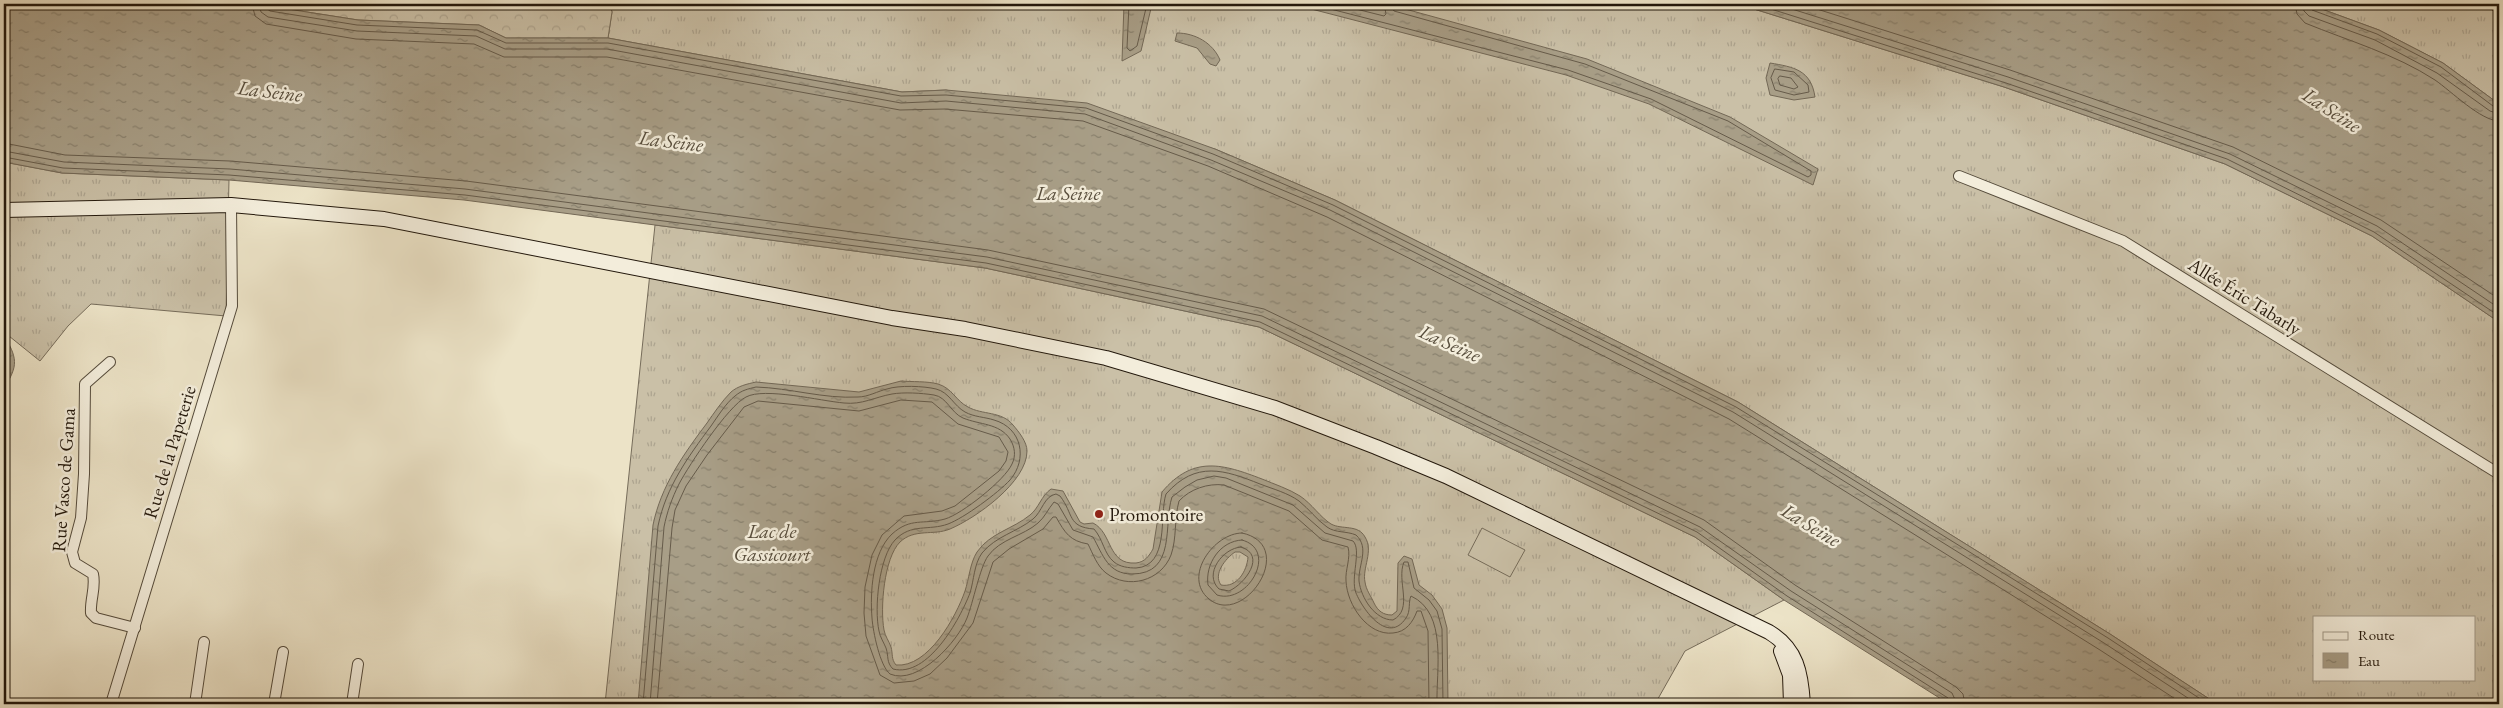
<svg xmlns="http://www.w3.org/2000/svg" width="2503" height="708" font-family="'EB Garamond',serif">
<style>
.grass{fill:url(#grass-tufts);stroke:#766c5a;fill-rule:evenodd}
.forest{fill:url(#forest-crowns);stroke:#766c5a}
.pitch{fill:#cac0a7;stroke:#766c5a}
.water{fill:url(#water-ripples);stroke:#736856;fill-rule:evenodd}
.lines{fill:none;stroke-linecap:round;stroke-linejoin:round}
.shore{stroke:#665b4a;stroke-width:1}
.street-casing{stroke:#554b3b;stroke-width:12}
.secondary-casing{stroke:#23180c;stroke-width:16}
.street{stroke:#f3eddb;stroke-width:10}
.secondary{stroke:#f3eddb;stroke-width:14}
.poi-dot{fill:#8f2418;stroke:#f3eddb;stroke-width:2}
.labels{text-anchor:middle;stroke-width:5;stroke-linejoin:round;paint-order:stroke}
.street-label{font-size:19px;fill:#23180c;stroke:#f3eddb}
.poi-label{font-size:19px;fill:#23180c;stroke:#f3eddb;text-anchor:start}
.water-label{font-size:20px;font-style:italic;fill:#584e3d;stroke:#f3eddb}
</style>
<defs>
<pattern id="grass-tufts" width="24" height="20" patternUnits="userSpaceOnUse" patternTransform="scale(1.25)"><rect width="24" height="20" fill="#cac0a7"/><path d="M3 7l-1-3M5 7V3M7 7l1-3M15 17l-1-3M17 17v-4M19 17l1-3" fill="none" stroke="#ada48f"/></pattern>
<pattern id="forest-crowns" width="20" height="18" patternUnits="userSpaceOnUse" patternTransform="scale(1.25)"><rect width="20" height="18" fill="#cac0a7"/><path d="M2 6a3 3 0 1 1 6 0M12 15a3 3 0 1 1 6 0" fill="none" stroke="#ada48f"/></pattern>
<pattern id="water-ripples" width="26" height="14" patternUnits="userSpaceOnUse" patternTransform="scale(1.25)"><rect width="26" height="14" fill="#a89e87"/><path d="M2 4q2-2 4 0t4 0M15 11q2-2 4 0t4 0" fill="none" stroke="#88806d"/></pattern>
</defs>
<rect width="100%" height="100%" fill="#ece3c7"/>
<filter id="stains"><feTurbulence type="fractalNoise" baseFrequency=".004" numOctaves="4"/><feColorMatrix values="0 0 0 0 .2 0 0 0 0 .09 0 0 0 0 .02 0 0 0 .5 -.17"/></filter>
<radialGradient id="worn" r=".72"><stop offset=".6" stop-color="#630" stop-opacity="0"/><stop offset="1" stop-color="#630" stop-opacity=".3"/></radialGradient>
<g class="grass">
<path d="M610,4H1738L2004,87L2225,164L2372,236L2499,322V704H2217L2110,634L1738,402L1335,200L1215,149L946,90L902,92L608,38L612,12ZM2314,617H2474V679H2314Z"/>
<path d="M2308,4H2485L2499,16V104L2443,63L2379,30Z"/>
<path d="M4,162L62,173L229,180L226,316L91,304L68,326L40,361L4,332Z"/>
<path d="M655,225L985,268L1259,327L1695,537L1784,600L1685,651L1655,704H605Z"/>
</g>
<path class="forest" d="M256,4H610L612,12L608,38H506L479,25L358,20Z"/>
<path class="pitch" d="M1482,528L1525,550L1510,577L1468,555Z"/>
<g class="water">
<path d="M4,4H256L358,20L479,25L506,38H608L902,92L946,90L1087,103L1215,149L1335,200L1738,402L2110,634L2217,704H1949L1784,600L1695,537L1259,327L985,268L655,225L464,200L229,180L62,173L4,162Z"/>
<path d="M1124,4H1152L1141,51L1122,61Z"/>
<path d="M1292,4H1387L1587,59L1730,117L1818,169L1813,185L1649,104L1566,75Z"/>
<path d="M1738,4H2308L2379,30L2443,63L2499,104V322L2372,236L2225,164L2004,87Z"/>
<path d="M1177,33C1195,33 1213,43 1220,60L1216,66L1210,64L1197,48L1175,41Z"/>
<path d="M1770,63C1794,67 1811,70 1815,97L1794,100L1770,95L1766,78Z"/>
<path d="M4,335C17,358 19,365 4,388Z"/>
<path d="M901,381C912,382 927,381 938,384C952,388 956,401 968,407C982,415 1002,411 1013,425C1019,432 1027,442 1027,451C1027,482 976,518 950,529C933,536 915,528 900,542C884,558 880,608 884,630C885,636 889,641 891,647C893,654 891,659 896,665C928,668 956,617 965,591C969,579 970,563 977,552C990,533 1013,529 1030,515C1039,508 1041,496 1051,489L1063,491L1080,522L1084,524L1093,523C1113,533 1107,565 1136,563C1145,562 1149,556 1153,549L1162,492C1193,455 1223,464 1262,479C1274,484 1289,489 1300,496C1312,504 1320,517 1331,524C1342,530 1358,524 1365,537C1374,551 1362,568 1365,582C1366,590 1371,596 1374,603C1378,611 1383,615 1392,615L1397,611L1398,563L1404,556L1412,559L1419,585L1432,595L1442,609L1447,628L1448,704H638L653,525C661,486 683,455 707,423C714,413 722,401 731,392C738,386 747,384 756,382L859,392ZM1235,552H1240L1248,557C1247,571 1237,588 1221,585C1213,574 1225,559 1235,552Z"/>
</g>
<g class="lines">
<g class="shore">
<path d="M252,4L255,16L266,24L356,39L474,44L504,57H607L900,110L945,109L1083,121L1208,166L1327,217L1729,419L2100,650L2183,704"/>
<path d="M259,4L261,12L268,17L357,31L476,36L505,49H607L901,103L946,101L1085,114L1211,160L1330,210L1733,412L2104,643L2197,704"/>
<path d="M266,4V8L270,11L357,25L477,30L506,43H608L901,96L946,95L1086,108L1213,154L1333,205L1736,407L2108,638L2208,704"/>
<path d="M1129,4L1127,48L1130,51L1137,46L1147,4"/>
<path d="M1311,4L1568,70L1651,99L1808,177L1811,175V171L1728,121L1585,64L1394,11L1390,4"/>
<path d="M1336,4L1384,16L1386,14L1384,4"/>
<path d="M1755,4L2006,83L2227,159L2374,232L2499,316"/>
<path d="M1776,4L2008,77L2230,154L2377,226L2499,308"/>
<path d="M1801,4L2010,70L2233,147L2381,220L2499,299"/>
<path d="M2295,4L2297,14L2305,23C2349,41 2395,54 2435,80C2451,91 2481,121 2499,121"/>
<path d="M2302,4L2304,11L2309,16L2375,40L2437,73L2490,111L2499,114"/>
<path d="M2309,4L2312,10L2377,34L2441,67L2493,106L2499,107"/>
<path d="M1775,69L1794,72L1808,85L1809,92L1794,95L1775,90L1771,78Z"/>
<path d="M1780,76L1791,78L1798,87L1794,89L1780,85L1778,79Z"/>
<path d="M4,143L65,155L230,161L466,181L657,206L988,250L1264,309L1704,520L1795,585L1956,687L1963,694L1965,704"/>
<path d="M4,151L64,162L230,169L465,189L656,214L987,257L1262,316L1700,527L1791,591L1952,693L1957,704"/>
<path d="M4,157L63,168L229,175L465,195L656,220L986,263L1260,322L1697,532L1787,596L1948,698L1951,704"/>
<path d="M1242,533C1299,545 1244,628 1209,599C1182,577 1214,533 1242,533Z"/>
<path d="M1242,540C1279,550 1248,605 1217,595L1208,585C1205,564 1220,541 1242,540Z"/>
<path d="M1241,547C1267,555 1245,584 1229,591L1219,589C1203,574 1223,548 1241,547Z"/>
<path d="M643,704L658,526C666,487 688,457 711,426C718,416 726,403 735,396C742,390 748,389 756,387C790,388 824,399 858,397C868,397 878,391 887,389C899,385 924,386 936,389C949,392 954,406 965,412C974,417 985,417 994,420C1022,428 1028,459 1010,480C998,493 964,518 948,524C929,531 911,523 895,540C879,557 874,608 879,631C880,637 884,643 886,648C889,657 886,662 893,669C928,678 960,619 970,593C974,580 974,564 982,553C996,536 1017,532 1033,519C1042,512 1044,496 1056,494L1060,496C1074,514 1067,527 1094,529C1103,539 1104,554 1114,562C1120,567 1129,568 1136,568C1170,566 1159,515 1166,494C1196,460 1225,470 1260,484C1273,489 1288,493 1299,501C1309,509 1317,520 1327,527C1335,533 1347,531 1356,535C1370,548 1358,565 1359,581C1361,598 1375,620 1393,620C1414,609 1396,581 1404,562H1408L1414,588L1429,600L1437,611L1442,629L1443,704"/>
<path d="M650,704L664,527C667,512 672,498 679,484C689,465 728,406 746,397C764,387 821,401 844,403C862,405 875,397 892,394C904,392 921,393 934,395C947,397 951,413 963,418C980,425 999,423 1010,439C1015,447 1016,456 1012,464C1005,480 962,514 945,519C923,525 911,517 892,534C872,553 870,593 872,618C873,632 880,666 890,674C918,686 958,641 967,618C973,603 980,567 988,556C1000,539 1023,536 1038,523C1045,517 1048,509 1054,502L1058,504L1073,530L1093,537C1103,555 1108,574 1132,574C1177,574 1163,524 1172,497L1185,487L1197,480L1214,476L1226,478L1293,505L1325,533L1353,541C1362,550 1350,578 1356,593C1363,610 1388,645 1406,618C1411,611 1408,602 1411,596C1448,613 1436,670 1437,704"/>
<path d="M657,704L672,528L675,510L686,486L707,455L744,407L758,401L859,411L901,400L932,402L958,424L999,437L1008,452L1006,461L999,471L955,506L942,511L904,516L882,535L872,555L865,587L864,613L866,636L880,675L894,683L914,681L930,674L947,658L973,623L993,562L1009,549L1043,529L1053,517H1056C1065,533 1070,541 1088,544C1093,554 1097,566 1106,573C1128,590 1161,581 1171,555C1177,538 1174,519 1179,501C1190,489 1208,483 1224,485L1289,511L1322,540L1348,547C1351,558 1345,570 1346,581C1347,605 1368,636 1393,633C1406,632 1413,622 1417,611H1421L1428,631L1429,704"/>
</g>
<g class="street-casing">
<g id="street">
<path d="M1959,176L2123,241L2499,474"/>
<path d="M110,362L85,384L84,474L81,518L72,552L75,563L93,574C96,588 90,599 91,613L96,618L135,628"/>
<path d="M111,704L232,306L231,205"/>
<path d="M195,704L204,642"/>
<path d="M274,704L283,652"/>
<path d="M352,704L358,664"/>
</g>
</g>
<g class="secondary-casing">
<g id="secondary">
<path d="M4,210L231,205L384,219L892,318L965,329L1106,358L1275,408L1376,447L1446,476L1769,632C1797,649 1801,673 1803,704"/>
<path d="M1781,651L1790,675L1791,704"/>
</g>
</g>
<use href="#street" class="street"/>
<use href="#secondary" class="secondary"/>
</g>
<circle class="poi-dot" cx="1099" cy="514" r="5"/>
<g class="labels">
<g class="street-label">
<text transform="translate(2245 296) rotate(32)" y="7">Allée Éric Tabarly</text>
<text transform="translate(169 452) rotate(-73)" y="7">Rue de la Papeterie</text>
<text transform="translate(63 480) rotate(-86)" y="7">Rue Vasco de Gama</text>
</g>
<g class="poi-label">
<text x="1109" y="521">Promontoire</text>
</g>
<g class="water-label">
<text transform="translate(270 91) rotate(7)" y="7">La Seine</text>
<text transform="translate(2332 110) rotate(33)" y="7">La Seine</text>
<text transform="translate(671 141) rotate(7)" y="7">La Seine</text>
<text x="1068" y="200">La Seine</text>
<text transform="translate(1450 343) rotate(24)" y="7">La Seine</text>
<text transform="translate(1811 525) rotate(31)" y="7">La Seine</text>
<text x="772" y="538">Lac de<tspan x="772" dy="23">Gassicourt</tspan></text>
</g>
</g>
<rect width="2503" height="708" fill="none" stroke="#ece3c7" stroke-width="20"/>
<rect x="5" y="5" width="2493" height="698" fill="none" stroke="#23180c" stroke-width="2.5"/>
<rect x="10" y="10" width="2483" height="688" fill="none" stroke="#23180c"/>
<rect x="2313" y="616" width="162" height="65" fill="#f3eddb" stroke="#a09888"/>
<rect x="2323" y="632" width="25" height="8" fill="#f3eddb" stroke="#a09888"/>
<text x="2358" y="640" font-size="15" fill="#23180c">Route</text>
<rect x="2323" y="653" width="25" height="15" fill="url(#water-ripples)" stroke="#a09888"/>
<text x="2358" y="666" font-size="15" fill="#23180c">Eau</text>
<rect width="100%" height="100%" filter="url(#stains)"/>
<rect width="100%" height="100%" fill="url(#worn)"/>
</svg>
